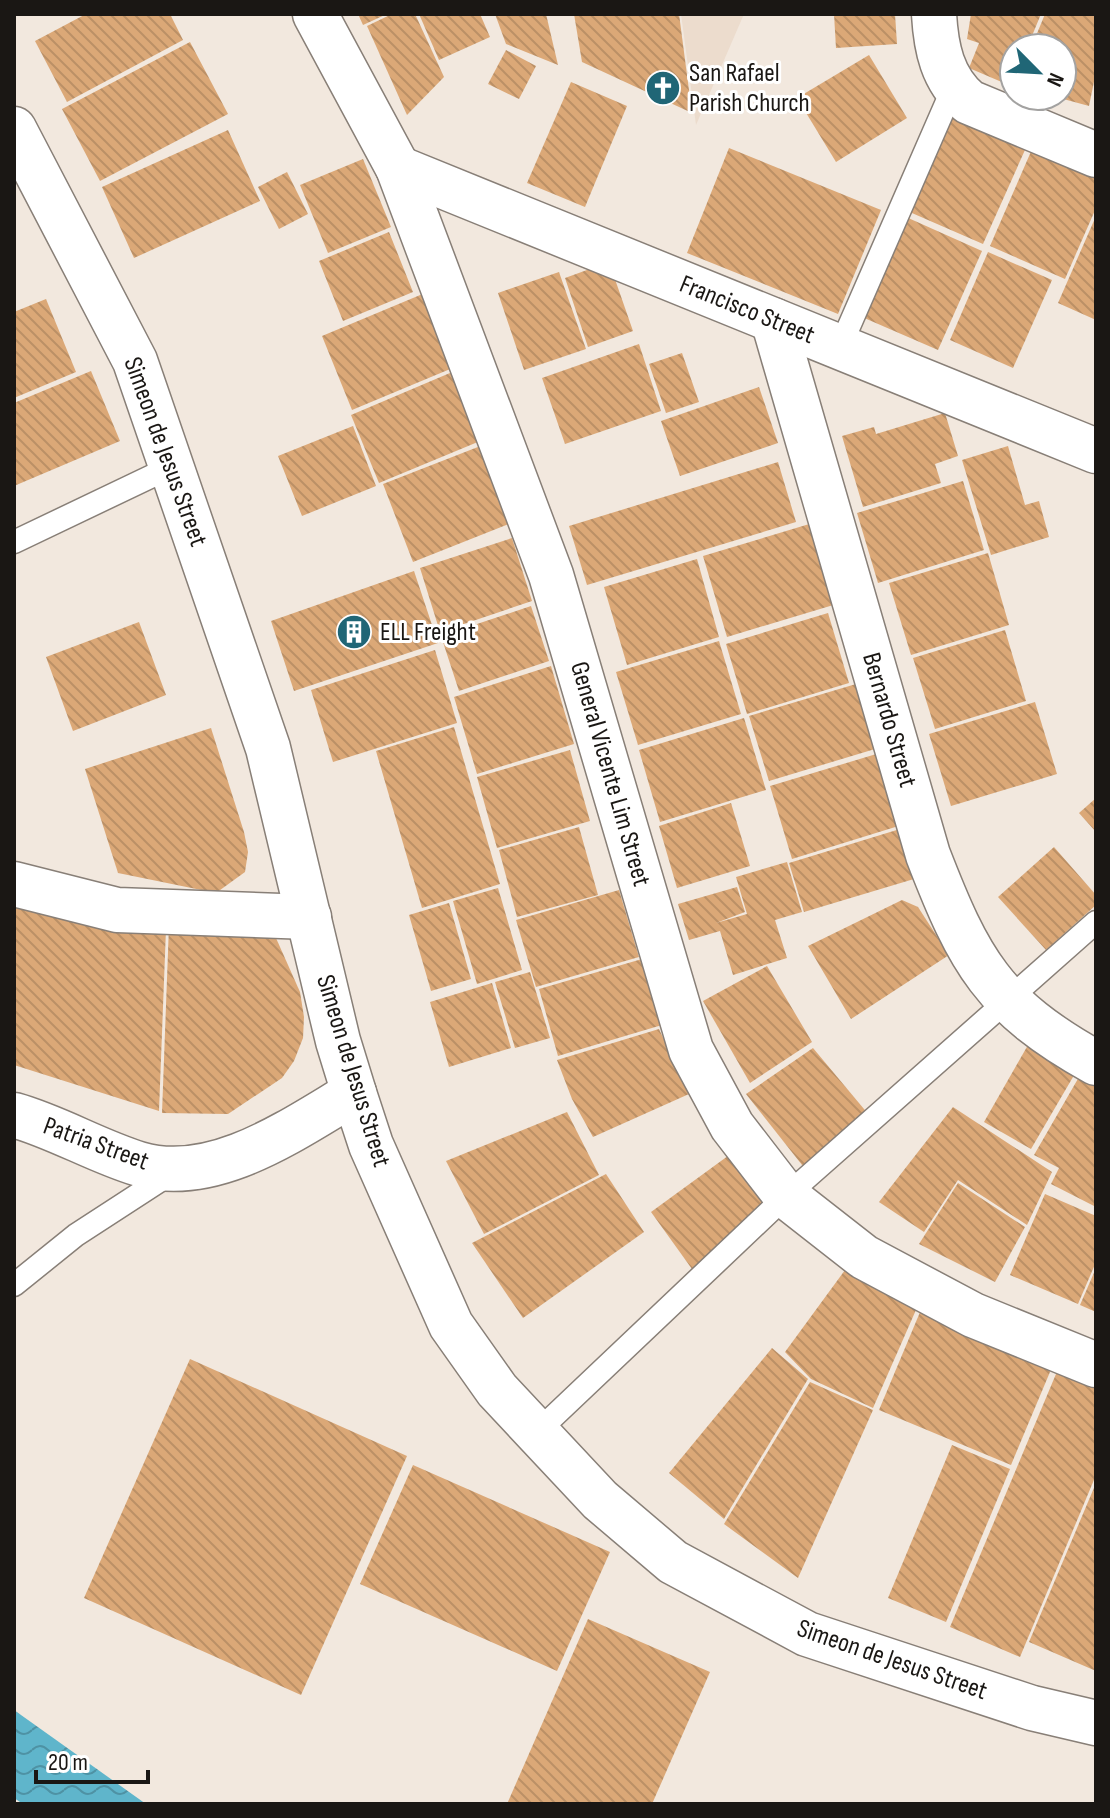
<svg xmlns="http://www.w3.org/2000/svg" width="1110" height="1818" font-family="'Sofia Sans Condensed',sans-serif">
<defs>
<pattern id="water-waves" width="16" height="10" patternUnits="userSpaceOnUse" patternTransform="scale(2)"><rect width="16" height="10" fill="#5fb5cb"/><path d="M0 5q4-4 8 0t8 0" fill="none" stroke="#4e92a4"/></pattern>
<pattern id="building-back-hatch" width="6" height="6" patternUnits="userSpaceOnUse" patternTransform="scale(2)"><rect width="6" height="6" fill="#dba877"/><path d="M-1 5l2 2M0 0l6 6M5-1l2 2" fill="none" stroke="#bb9066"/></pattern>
</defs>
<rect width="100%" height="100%" fill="#f2e8de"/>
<polygon fill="#ecdccd" points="681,14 744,14 696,125"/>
<polygon fill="url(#water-waves)" points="14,1710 146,1804 23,1804 14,1798"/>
<g fill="url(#building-back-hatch)">
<polygon points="86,14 170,14 183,40 67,102 35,41"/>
<polygon points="358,14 387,14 363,25"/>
<polygon points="392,14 415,14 444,77 407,115 367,26"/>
<polygon points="419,14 480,14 490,37 439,60"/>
<polygon points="495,14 546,14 558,65 506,44"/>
<polygon points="574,14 679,14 692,113 582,62"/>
<polygon points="834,14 895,14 897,44 836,48"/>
<polygon points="971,14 1041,14 1027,48 1014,48 1011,86 969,68 979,43 967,39"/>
<polygon points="1045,14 1096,14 1096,72 1089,106 1056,97 1062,96 1062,48 1031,48"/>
<polygon points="190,42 228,114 100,181 62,109"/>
<polygon points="506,50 536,66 519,99 488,84"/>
<polygon points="869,55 907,118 836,162 797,98"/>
<polygon points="571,82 627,106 585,207 527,183"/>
<polygon points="951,107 1029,141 983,244 905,210"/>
<polygon points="228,130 260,201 134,258 102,187"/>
<polygon points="1036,140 1096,166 1096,208 1065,279 990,246"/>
<polygon points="729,148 881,210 838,314 687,253"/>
<polygon points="363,159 391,227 328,253 300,185"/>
<polygon points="287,172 308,214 279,229 258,187"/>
<polygon points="1096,216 1096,320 1058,303"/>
<polygon points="906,217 982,251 938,350 862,317"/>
<polygon points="389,232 413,292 343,321 319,261"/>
<polygon points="988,252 1052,280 1013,368 950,340"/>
<polygon points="609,262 633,331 588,347 565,278"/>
<polygon points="559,272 586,349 524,370 498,293"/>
<polygon points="425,293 455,367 352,410 322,336"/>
<polygon points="46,299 76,372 14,398 14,312"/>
<polygon points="639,344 661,411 565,444 542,378"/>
<polygon points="682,353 699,402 666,413 649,364"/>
<polygon points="457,370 485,439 379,483 351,415"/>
<polygon points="91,371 120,441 14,486 14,403"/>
<polygon points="759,387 778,443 680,476 661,421"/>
<polygon points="945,413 958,456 935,464 941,483 863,507 842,436 874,427 876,434"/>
<polygon points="353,426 376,486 302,516 278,456"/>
<polygon points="483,445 514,522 413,562 383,484"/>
<polygon points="1008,446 1025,505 1039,501 1049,537 991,555 962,460"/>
<polygon points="778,462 796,522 587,585 569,526"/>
<polygon points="963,481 984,550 878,583 857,513"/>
<polygon points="816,522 840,603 727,637 703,556"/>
<polygon points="512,538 532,601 440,632 420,568"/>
<polygon points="988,553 1009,625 911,655 889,583"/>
<polygon points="697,559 719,637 627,665 604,587"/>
<polygon points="414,571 438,643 294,691 271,621"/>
<polygon points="531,606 549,661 459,691 441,636"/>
<polygon points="828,613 849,683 747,714 726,644"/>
<polygon points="139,622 166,695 73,731 46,657"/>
<polygon points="1005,630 1026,701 935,729 913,658"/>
<polygon points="719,641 741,714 638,745 616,672"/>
<polygon points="435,650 457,723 333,762 311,690"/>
<polygon points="551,666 574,744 477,774 454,697"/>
<polygon points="856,684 875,749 769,781 749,716"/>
<polygon points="1035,702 1057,774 951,806 929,734"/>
<polygon points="744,718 766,790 660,822 639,750"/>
<polygon points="454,727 500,884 422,908 376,751"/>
<polygon points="211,728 244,832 248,852 245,872 216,893 118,873 85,769"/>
<polygon points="570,750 590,821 497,848 477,777"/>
<polygon points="883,752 905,824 792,859 770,786"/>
<polygon points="1096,798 1096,832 1079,813"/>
<polygon points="731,803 750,866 677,888 659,826"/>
<polygon points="579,827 598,895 517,917 499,850"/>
<polygon points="900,829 914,879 804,912 789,863"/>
<polygon points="1054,847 1096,895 1096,905 1046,950 998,897"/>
<polygon points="787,862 802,912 775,920 787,958 733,975 720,931 689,940 678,904 737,887 745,912 716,923 747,914 736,877"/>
<polygon points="498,888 522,970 477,984 453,901"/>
<polygon points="619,890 639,957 536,987 516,920"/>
<polygon points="14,900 166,929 159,1111 14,1065"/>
<polygon points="902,900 918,907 949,955 851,1019 808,946"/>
<polygon points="449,903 471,979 431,991 409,915"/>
<polygon points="169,925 276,938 300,992 304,1017 303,1038 294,1061 282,1078 228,1114 162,1113"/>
<polygon points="642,959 662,1025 558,1056 539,989"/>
<polygon points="767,966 812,1042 750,1083 703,1001"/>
<polygon points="530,972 550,1038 515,1048 495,982"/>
<polygon points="492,983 511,1048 449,1067 430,1002"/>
<polygon points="659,1029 689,1094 593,1137 572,1099 557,1060"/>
<polygon points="1032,1038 1080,1065 1031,1149 984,1122"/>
<polygon points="813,1048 869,1115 806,1170 746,1094"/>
<polygon points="1079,1077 1096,1084 1096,1207 1051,1184 1059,1168 1034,1155"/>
<polygon points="953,1107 1052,1172 1027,1225 958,1180 924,1232 879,1202"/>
<polygon points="567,1112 599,1175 484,1234 446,1161"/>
<polygon points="732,1153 773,1209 692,1269 651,1212"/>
<polygon points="606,1174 644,1232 523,1318 472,1243"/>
<polygon points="958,1183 1025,1227 995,1282 919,1244"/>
<polygon points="1045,1194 1096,1216 1096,1262 1078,1304 1010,1275"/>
<polygon points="856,1255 919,1303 873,1408 811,1379 785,1352"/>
<polygon points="1096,1268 1096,1312 1080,1305"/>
<polygon points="923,1305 1055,1360 1011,1465 879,1410"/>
<polygon points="772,1348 808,1379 724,1519 669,1473"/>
<polygon points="190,1359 407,1456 301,1695 84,1598"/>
<polygon points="1061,1362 1096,1377 1096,1475 1020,1657 950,1627"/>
<polygon points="810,1382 873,1410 798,1578 724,1524"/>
<polygon points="952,1445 1010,1469 946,1622 888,1598"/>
<polygon points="413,1465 610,1552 557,1671 360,1584"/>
<polygon points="1096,1483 1096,1671 1029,1642"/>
<polygon points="588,1619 710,1672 652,1804 507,1804"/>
</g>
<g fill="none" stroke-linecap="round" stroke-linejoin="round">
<g stroke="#887f77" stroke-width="25">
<g id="service">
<polyline points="840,347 953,88"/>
<polyline points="14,542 171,467"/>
<polyline points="14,1285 76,1235 173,1172"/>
<polyline points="535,1434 786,1196 1096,922"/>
</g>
</g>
<g stroke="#887f77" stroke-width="47">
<g id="minor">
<polyline points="315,14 398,168 551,575 691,1050 732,1126 786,1196 864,1257 973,1315 1096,1365"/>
<path d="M934,14C936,48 942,79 969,102L1096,155"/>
<polyline points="398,168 1096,451"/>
<path d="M773,320L928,855C969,961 993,1006 1096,1063"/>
<polyline points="14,884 117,910 309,917"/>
<polyline points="354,1093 371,1145 451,1325 497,1390 600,1500 673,1562 807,1634 1032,1708 1096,1723"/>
</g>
</g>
<g stroke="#887f77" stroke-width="47">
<path id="tertiary" d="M14,129L135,361L268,748L338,1041L354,1093C293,1129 214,1186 139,1164C96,1151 57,1127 14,1115"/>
</g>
<use href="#service" stroke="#fff" stroke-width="22"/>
<use href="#minor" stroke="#fff" stroke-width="44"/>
<use href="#tertiary" stroke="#fff" stroke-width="44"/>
</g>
<defs>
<g id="church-disc" transform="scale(1.8)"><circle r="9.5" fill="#206676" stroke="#fff"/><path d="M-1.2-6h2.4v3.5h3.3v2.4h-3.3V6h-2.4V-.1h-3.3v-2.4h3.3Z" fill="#fff"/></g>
<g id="building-disc" transform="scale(1.8)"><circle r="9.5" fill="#206676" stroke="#fff"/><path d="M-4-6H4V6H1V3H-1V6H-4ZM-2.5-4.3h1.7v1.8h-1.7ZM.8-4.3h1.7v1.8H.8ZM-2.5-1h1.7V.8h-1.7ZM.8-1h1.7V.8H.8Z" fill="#fff"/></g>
</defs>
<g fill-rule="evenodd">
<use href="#church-disc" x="663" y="88"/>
<use href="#building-disc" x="354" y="632"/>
</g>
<g text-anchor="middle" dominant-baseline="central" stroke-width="6" stroke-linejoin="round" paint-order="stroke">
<g font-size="26" fill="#1a1714" stroke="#fff" text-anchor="start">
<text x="689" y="73">San Rafael<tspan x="689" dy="30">Parish Church</tspan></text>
<text x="380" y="632">ELL Freight</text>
</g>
<g font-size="26" fill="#1a1714" stroke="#fff">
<text transform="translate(747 310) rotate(22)">Francisco Street</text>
<text transform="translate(165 452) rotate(70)">Simeon de Jesus Street</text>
<text transform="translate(889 720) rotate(74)">Bernardo Street</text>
<text transform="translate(610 774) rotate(74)">General Vicente Lim Street</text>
<text transform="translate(353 1071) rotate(73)">Simeon de Jesus Street</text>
<text transform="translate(96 1144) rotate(20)">Patria Street</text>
<text transform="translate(892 1660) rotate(19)">Simeon de Jesus Street</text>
</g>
</g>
<rect width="1110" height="1818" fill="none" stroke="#1a1714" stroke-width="32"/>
<g transform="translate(1038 72) rotate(114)"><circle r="38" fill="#ffffff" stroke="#a3a2a1" stroke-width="2"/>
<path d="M0-6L14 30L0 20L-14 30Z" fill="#206676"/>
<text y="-12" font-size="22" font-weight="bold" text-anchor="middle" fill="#1a1714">N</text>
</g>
<path d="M36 1770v12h112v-12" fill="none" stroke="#1a1714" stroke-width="4"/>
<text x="48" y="1770" font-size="24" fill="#1a1714" stroke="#ffffff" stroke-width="6" paint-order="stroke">20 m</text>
</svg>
